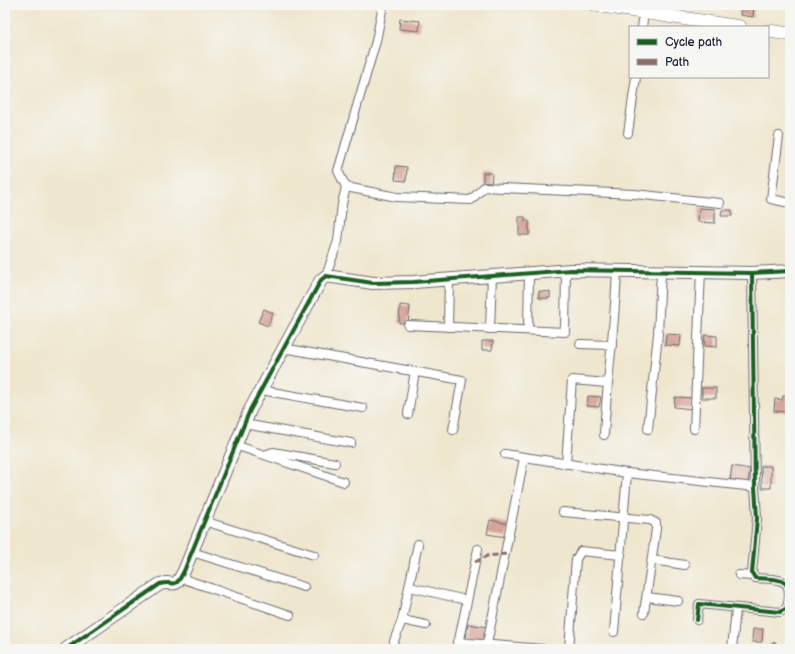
<svg xmlns="http://www.w3.org/2000/svg" width="795" height="654" font-family="'Balsamiq Sans',sans-serif">
<rect width="100%" height="100%" fill="#f6f6f2"/>
<filter id="ink" filterUnits="userSpaceOnUse"><feTurbulence type="fractalNoise" baseFrequency=".025" numOctaves="2"/><feDisplacementMap in="SourceGraphic" scale="8" xChannelSelector="R" yChannelSelector="G"/><feConvolveMatrix kernelMatrix="1 2 1 2 8 2 1 2 1" color-interpolation-filters="sRGB"/></filter>
<filter id="wash" filterUnits="userSpaceOnUse"><feTurbulence type="fractalNoise" baseFrequency=".012" numOctaves="4" result="noise"/><feDisplacementMap in="SourceGraphic" scale="16" xChannelSelector="R" yChannelSelector="G"/><feGaussianBlur stdDeviation="0.9" result="paint"/><feColorMatrix in="noise" values="0 0 0 0 0 0 0 0 0 0 0 0 0 0 0 0 0 1.4 0 .05"/><feComposite in="paint" operator="in"/></filter>
<g filter="url(#wash)">
<rect width="100%" height="100%" fill="#efe6ce"/>
<g id="blocks">
<g fill="#d19b8f">
<polygon points="741,5 754,5 753,17 740,15"/>
<polygon points="400,19 420,21 419,31 399,29"/>
<polygon points="396,166 407,167 406,181 395,180"/>
<polygon points="483,173 492,173 491,186 483,185"/>
<polygon points="699,208 715,209 715,223 698,222"/>
<polygon points="722,210 732,210 732,216 721,216"/>
<polygon points="519,217 525,217 525,221 529,221 529,235 519,235"/>
<polygon points="539,291 550,292 550,298 539,298"/>
<polygon points="400,305 410,306 408,323 399,323"/>
<polygon points="264,309 273,313 268,326 258,322"/>
<polygon points="666,334 681,335 680,346 665,345"/>
<polygon points="705,335 717,336 717,347 704,346"/>
<polygon points="482,341 493,341 492,350 482,350"/>
<rect x="702" y="388" width="14" height="10"/>
<polygon points="588,396 601,397 599,407 587,406"/>
<polygon points="783,396 788,396 787,412 774,411 775,399 782,400"/>
<polygon points="675,397 692,398 691,409 674,407"/>
<polygon points="732,466 750,469 748,482 730,480"/>
<polygon points="761,466 771,466 771,488 762,488"/>
<polygon points="490,520 509,524 506,537 487,534"/>
<polygon points="468,624 488,627 486,642 466,639"/>
<polygon points="753,629 763,629 762,642 752,642"/>
</g>
</g>
</g>
<g filter="url(#ink)">
<use href="#blocks" fill-opacity="0" stroke="#6a676e" stroke-width="1"/>
<g fill="none" stroke-linecap="round" stroke-linejoin="round">
<g stroke="#6a676e" stroke-width="10">
<g id="street">
<polyline points="642,27 644,13"/>
<polyline points="628,133 636,77"/>
<polyline points="779,136 771,199 790,203"/>
<polyline points="346,187 397,197 471,200 484,187 634,194 720,203"/>
<polyline points="326,276 338,241 342,204 346,187 338,171 376,41 383,5"/>
<polyline points="408,325 565,332 566,270"/>
<polyline points="448,327 449,279"/>
<polyline points="490,329 492,276"/>
<polyline points="528,330 529,273"/>
<polyline points="580,344 612,345"/>
<polyline points="283,348 462,380 453,430"/>
<polyline points="261,390 363,408"/>
<polyline points="408,414 415,371"/>
<polyline points="244,424 351,443"/>
<polyline points="648,429 658,334 661,271"/>
<polyline points="694,429 701,271"/>
<path d="M604,435C607,380 615,325 617,270"/>
<polyline points="235,445 344,482"/>
<polyline points="267,454 273,452 335,463"/>
<polyline points="505,454 627,473 755,487"/>
<polyline points="566,464 572,380 607,383"/>
<polyline points="563,512 650,520 656,523 656,529 644,613"/>
<polyline points="204,521 314,555"/>
<polyline points="192,552 304,587"/>
<polyline points="652,560 685,565"/>
<polyline points="739,575 752,576"/>
<polyline points="181,578 290,615"/>
<polyline points="410,587 466,600"/>
<polyline points="647,597 678,601"/>
<polyline points="402,620 426,625"/>
<path d="M697,620L699,604L780,612L787,608C794,576 781,580 755,578L752,573L757,518L755,487L752,273"/>
<polyline points="614,632 627,473"/>
<polyline points="394,641 402,620 418,544"/>
<polyline points="457,642 543,649"/>
<polyline points="487,644 524,458"/>
<polyline points="457,649 478,549"/>
<polyline points="569,649 576,559 581,551 621,555"/>
<polyline points="732,649 736,609"/>
<polyline points="774,649 774,647"/>
</g>
</g>
<g stroke="#6a676e" stroke-width="14">
<path id="secondary" d="M66,649L160,584C176,580 174,591 184,571L250,410L321,280L326,276L373,283L414,282L571,270L752,273L790,271"/>
</g>
<g stroke="#6a676e" stroke-width="14">
<g id="primary">
<polyline points="596,5 740,27"/>
<polyline points="768,31 790,34"/>
</g>
</g>
<use href="#street" stroke="#fff" stroke-width="8"/>
<use href="#secondary" stroke="#fff" stroke-width="12"/>
<use href="#primary" stroke="#fff" stroke-width="13"/>
<polyline stroke="#8d6e63" stroke-width="3" stroke-dasharray="6 3" stroke-linecap="butt" points="475,562 487,556 506,554"/>
<g stroke="#f6f6f2" stroke-width="6">
<g id="cycleway">
<path d="M697,620L699,604L780,612L787,608C794,576 781,580 755,578L752,573L757,518L755,487L752,273"/>
<path d="M66,649L160,584C176,580 174,591 184,571L250,410L321,280L326,276L373,283L414,282L571,270L752,273L790,271"/>
</g>
</g>
<use href="#cycleway" stroke="#1b5e20" stroke-width="4"/>
</g>
</g>
<rect width="795" height="654" fill="none" stroke="#f6f6f2" stroke-width="20"/>
<rect x="629" y="26" width="140" height="52" fill="#f6f6f2" stroke="#a1a1a9"/>
<rect x="637" y="39" width="20" height="6" fill="#1b5e20" stroke="#a1a1a9"/>
<text x="665" y="46" font-size="12" fill="#22223b">Cycle path</text>
<rect x="637" y="59" width="20" height="6" fill="#8d6e63" stroke="#a1a1a9"/>
<text x="665" y="66" font-size="12" fill="#22223b">Path</text>
</svg>
